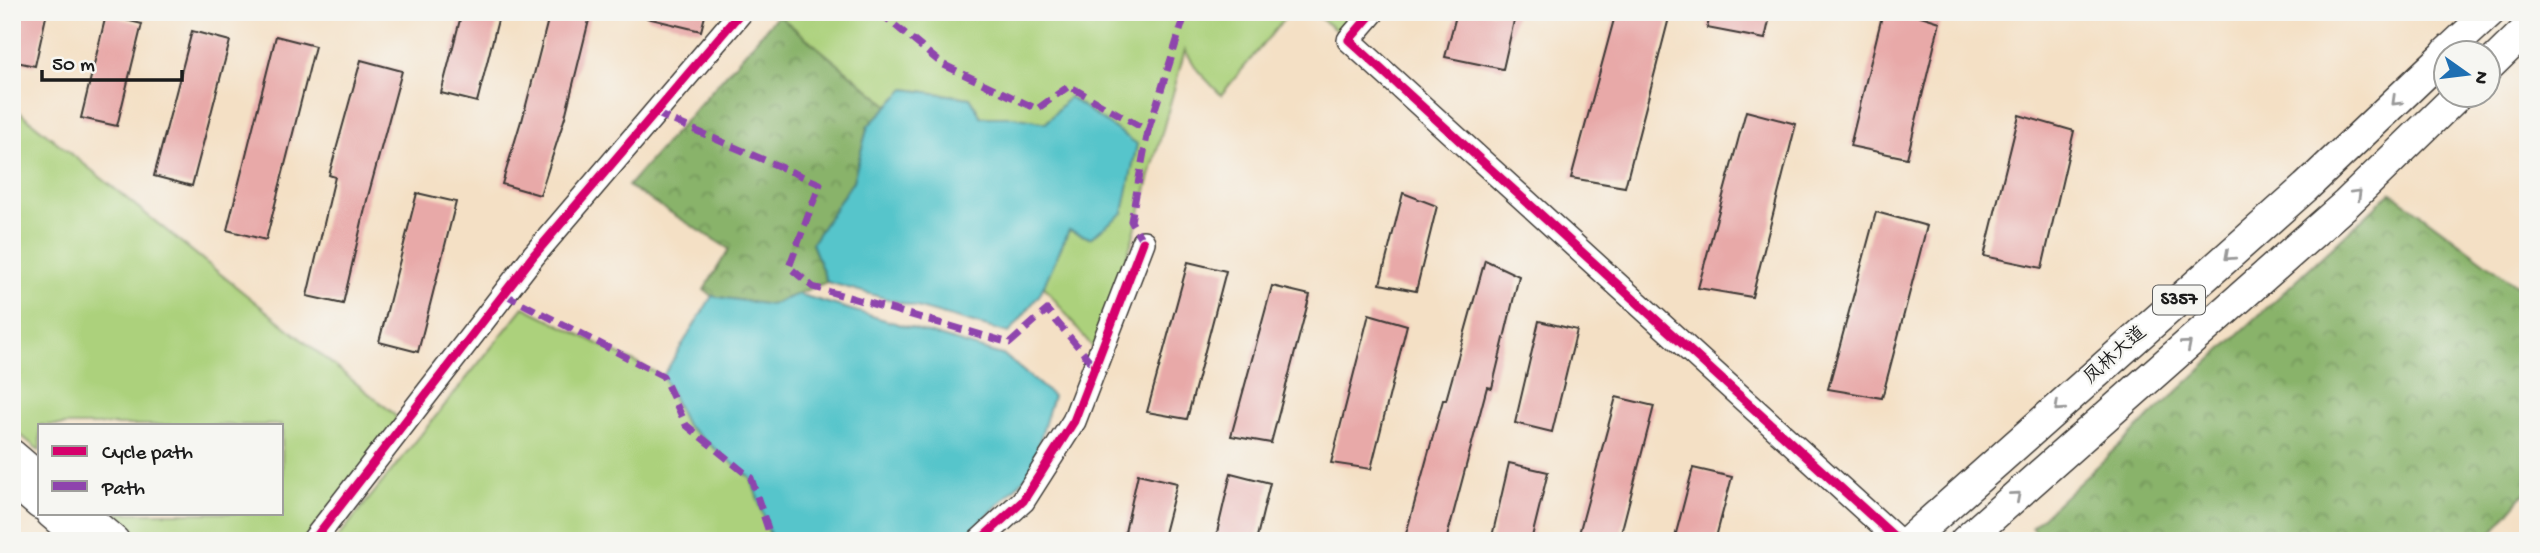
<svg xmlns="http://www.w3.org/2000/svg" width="2540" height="553" font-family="'Gochi Hand','LXGW WenKai TC',sans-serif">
<defs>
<pattern id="forest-crowns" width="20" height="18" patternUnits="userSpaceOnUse" patternTransform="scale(1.75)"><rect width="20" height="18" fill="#89b36b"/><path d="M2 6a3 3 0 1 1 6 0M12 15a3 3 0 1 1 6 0" fill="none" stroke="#6f9157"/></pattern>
</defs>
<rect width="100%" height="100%" fill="#f6f6f2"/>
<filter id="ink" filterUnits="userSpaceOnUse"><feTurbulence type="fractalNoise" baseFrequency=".0143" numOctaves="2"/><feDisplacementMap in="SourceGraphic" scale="14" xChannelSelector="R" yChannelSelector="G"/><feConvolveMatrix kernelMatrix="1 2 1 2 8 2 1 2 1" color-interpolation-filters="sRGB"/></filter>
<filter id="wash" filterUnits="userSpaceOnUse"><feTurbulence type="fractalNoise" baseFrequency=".00686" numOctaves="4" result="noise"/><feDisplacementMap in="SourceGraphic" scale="28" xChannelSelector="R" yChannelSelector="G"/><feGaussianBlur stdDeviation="1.57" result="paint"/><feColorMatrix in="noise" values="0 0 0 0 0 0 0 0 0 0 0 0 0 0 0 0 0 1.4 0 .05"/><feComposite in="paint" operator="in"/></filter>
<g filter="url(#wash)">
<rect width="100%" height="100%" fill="#f4e0c5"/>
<g fill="#acd17b" stroke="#64764c" stroke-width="2">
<polygon points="780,12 1290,12 1221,95 1198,71 1185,50 1132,241 1094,349 1043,285 1069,229 1046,123 1013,117 981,117 970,98 906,89 889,106 778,15"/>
<polygon points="1312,12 1372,12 1349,40"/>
<polygon points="12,106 393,413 402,426 313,541 147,541 114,513 282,513 282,425 40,425 40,451 12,428"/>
<polygon points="524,307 663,376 686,425 751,478 772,541 335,541"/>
</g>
<g fill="url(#forest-crowns)" stroke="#526844" stroke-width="2">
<polygon points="778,15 889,106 868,126 853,181 812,243 827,282 770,305 712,296 704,290 729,249 628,186"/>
<polygon points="2391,192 2528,294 2528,489 2485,541 2043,541 2032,527"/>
</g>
<g fill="#57c5cb" stroke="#3a7074" stroke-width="2">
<polygon points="905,89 970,98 981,117 1013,117 1046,123 1069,97 1137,144 1123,213 1090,238 1069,230 1040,294 1009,333 827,282 812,243 853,181 868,126"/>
<polygon points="798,294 1005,356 1053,396 1030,473 962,541 772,541 751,478 686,425 663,376 712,296 770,305"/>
</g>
<g id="blocks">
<g fill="#e8a9a8">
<polygon points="12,12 47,12 35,66 12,61"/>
<polygon points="462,12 500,12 477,102 441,93"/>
<polygon points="550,12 591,12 565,117 540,195 502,184 521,121 522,121"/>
<polygon points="648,12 706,12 701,31 647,18"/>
<polygon points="1457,12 1516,12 1503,69 1445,57"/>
<polygon points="1616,12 1661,12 1670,14 1625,187 1571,178"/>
<polygon points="1711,12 1771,12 1765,39 1707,28"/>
<polygon points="1883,12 1908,12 1940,22 1907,158 1850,146"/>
<polygon points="106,15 142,24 117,126 81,118"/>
<polygon points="192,31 230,41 192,186 154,176"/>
<polygon points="276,36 315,46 266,240 227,230"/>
<polygon points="361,60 402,71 367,200 343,304 307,296 335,177 329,175"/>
<polygon points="1746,111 1796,124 1752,297 1698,288"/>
<polygon points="2019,115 2074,131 2042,268 1984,256"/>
<polygon points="417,193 456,202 418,352 379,342"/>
<polygon points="1403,193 1437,206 1416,291 1380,284"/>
<polygon points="1876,212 1927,226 1882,398 1828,389"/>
<polygon points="1485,260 1519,276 1492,388 1487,387 1446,541 1404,541 1443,400 1446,400"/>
<polygon points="1188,262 1226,271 1187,419 1147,412"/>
<polygon points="1272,286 1310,295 1271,443 1231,436"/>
<polygon points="1369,314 1407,325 1371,469 1331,463"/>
<polygon points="1539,321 1577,330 1552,432 1515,423"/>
<polygon points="1616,397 1654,406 1619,541 1577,541"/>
<polygon points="1509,463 1548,472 1531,541 1491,541"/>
<polygon points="1693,468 1732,477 1715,541 1674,541"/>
<polygon points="1231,473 1270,483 1256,541 1215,541"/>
<polygon points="1138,474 1177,483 1162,541 1123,541"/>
</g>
</g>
</g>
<g filter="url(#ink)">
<use href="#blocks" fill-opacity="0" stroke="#3c3935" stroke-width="2"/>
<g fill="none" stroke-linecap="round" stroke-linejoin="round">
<g stroke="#3c3935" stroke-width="26">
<g id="minor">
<polyline points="1373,12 1349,40 1899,541"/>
<polyline points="313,541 534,255 741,12"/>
<polyline points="979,541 1023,501 1074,421 1143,242"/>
</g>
</g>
<g stroke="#3c3935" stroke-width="33">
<g id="major">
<polyline points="2447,52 2490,12"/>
<polyline points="2488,67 2528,28"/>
<polyline points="12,455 40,479"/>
<polyline points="12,480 40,504"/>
<polyline points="51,513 84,541"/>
<polyline points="81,513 114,541"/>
<polyline points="1908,541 2306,187 2446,54"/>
<polyline points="1965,541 2346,204 2459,94"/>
</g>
</g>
<use href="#minor" stroke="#fff" stroke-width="23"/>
<use href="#major" stroke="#fff" stroke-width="30"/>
<g stroke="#8e44ad" stroke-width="7" stroke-dasharray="14 7" stroke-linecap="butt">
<polyline points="879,12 942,64 1037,109 1069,86 1148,131 1131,221 1143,242"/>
<polyline points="655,113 820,184 789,267 813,287 1010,343 1047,310 1095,367"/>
<polyline points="1148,131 1186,12"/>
<polyline points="504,294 663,376 686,425 751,478 772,541"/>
</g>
<g stroke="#f6f6f2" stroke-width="13">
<g id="cycleway">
<polyline points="1373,12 1349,40 1899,541"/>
<polyline points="313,541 534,255 741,12"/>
<polyline points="979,541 1023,501 1074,421 1143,242"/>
</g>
</g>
<use href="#cycleway" stroke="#d6006c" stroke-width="9"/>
</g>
<defs><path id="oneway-chevron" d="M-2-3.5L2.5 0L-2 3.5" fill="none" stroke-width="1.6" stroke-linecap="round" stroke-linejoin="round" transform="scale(1.75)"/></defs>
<g stroke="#999">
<use href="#oneway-chevron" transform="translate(2396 101) rotate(136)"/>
<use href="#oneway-chevron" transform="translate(2357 194) rotate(-44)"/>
<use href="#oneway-chevron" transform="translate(2229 256) rotate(138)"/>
<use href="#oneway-chevron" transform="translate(2187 345) rotate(-41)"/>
<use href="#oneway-chevron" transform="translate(2059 407) rotate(138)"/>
<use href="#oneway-chevron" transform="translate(2016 496) rotate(-41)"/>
</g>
</g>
<g text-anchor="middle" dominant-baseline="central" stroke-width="5" stroke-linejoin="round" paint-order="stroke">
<rect fill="#f6f6f2" stroke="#5d5d5c" stroke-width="2" x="2153" y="285.5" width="52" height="29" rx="5"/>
<g font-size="18" font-weight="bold" fill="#1c1c1c">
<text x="2179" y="300">S357</text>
</g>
<g font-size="19" fill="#1c1c1c" stroke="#f6f6f2">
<text transform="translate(2116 356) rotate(-42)">凤林大道</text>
</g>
</g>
<rect width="2540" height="553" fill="none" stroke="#f6f6f2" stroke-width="42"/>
<rect x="38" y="424" width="245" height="91" fill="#f6f6f2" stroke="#9f9f9c" stroke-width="2"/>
<rect x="52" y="446" width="35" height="10" fill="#d6006c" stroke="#9f9f9c" stroke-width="2"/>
<text x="102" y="458" font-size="21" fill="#1c1c1c">Cycle path</text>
<rect x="52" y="481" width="35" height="10" fill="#8e44ad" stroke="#9f9f9c" stroke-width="2"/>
<text x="102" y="494" font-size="21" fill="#1c1c1c">Path</text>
<g transform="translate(2467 74) rotate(104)"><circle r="33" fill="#f6f6f2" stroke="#9f9f9c" stroke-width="2"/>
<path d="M0-5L12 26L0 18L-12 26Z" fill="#1f6fb2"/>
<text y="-10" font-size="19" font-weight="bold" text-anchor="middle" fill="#1c1c1c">N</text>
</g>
<path d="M42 70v10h140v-10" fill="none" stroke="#1c1c1c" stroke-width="3.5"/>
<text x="52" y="70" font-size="21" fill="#1c1c1c" stroke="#f6f6f2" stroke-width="5" paint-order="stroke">50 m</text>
</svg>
